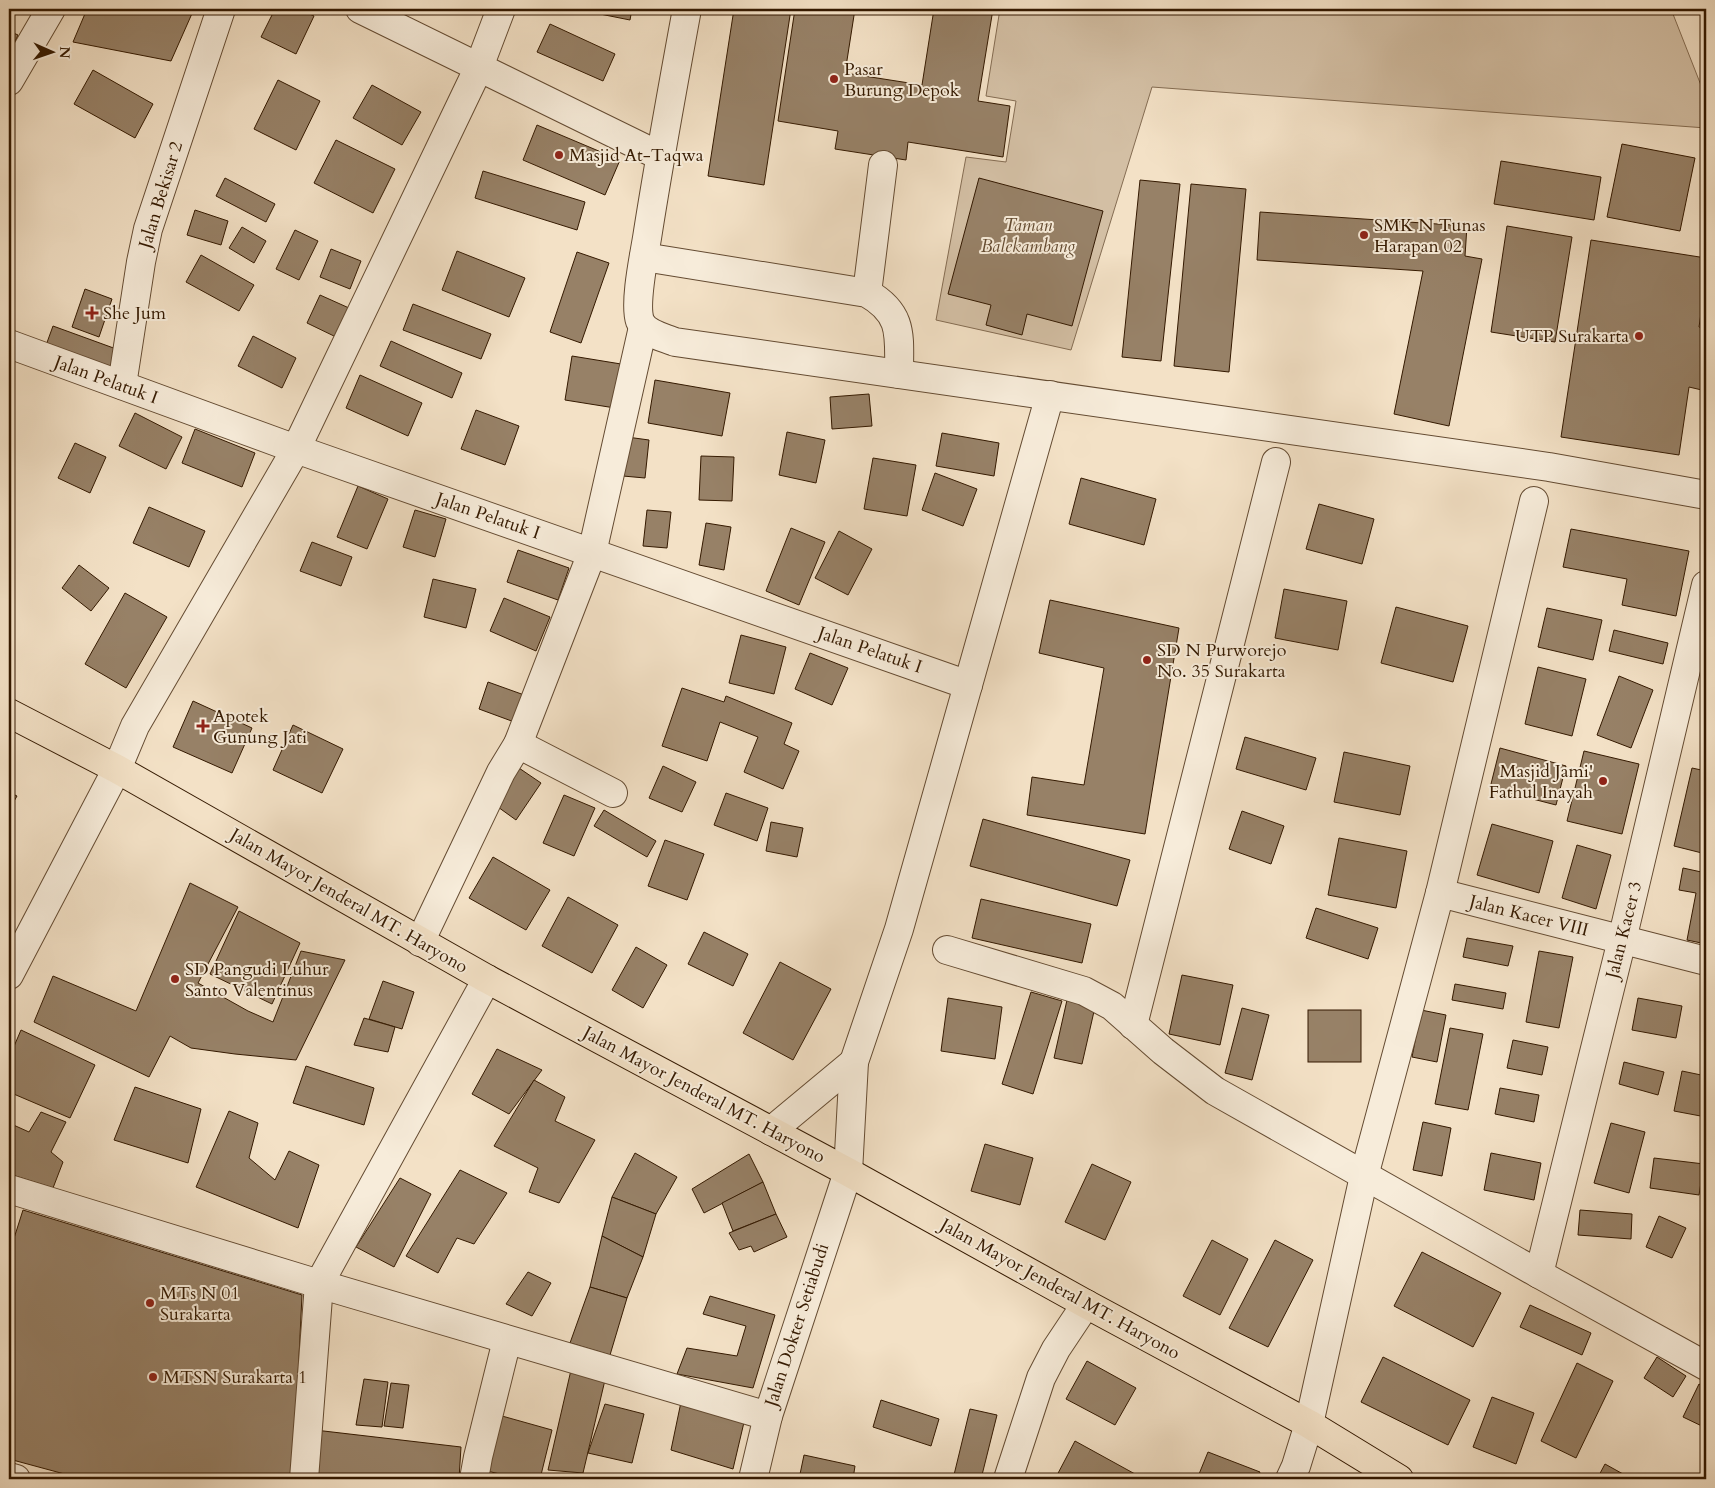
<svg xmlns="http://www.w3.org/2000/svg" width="1715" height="1488" font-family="Cardo,serif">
<rect width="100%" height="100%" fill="#f3e1c6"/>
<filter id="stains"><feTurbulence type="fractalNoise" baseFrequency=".004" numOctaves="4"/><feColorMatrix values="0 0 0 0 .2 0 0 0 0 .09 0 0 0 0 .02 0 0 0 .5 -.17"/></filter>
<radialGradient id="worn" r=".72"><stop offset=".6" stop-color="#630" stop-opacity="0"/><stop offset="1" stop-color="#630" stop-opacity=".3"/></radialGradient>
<polygon fill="#d3bfa4" stroke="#846c52" points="1000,9 1671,9 1706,98 1706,128 1152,87 1071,350 936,320 966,157 1006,162 1016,101 986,96"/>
<g fill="#978167" stroke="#341900">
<polygon points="87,9 194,9 171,61 73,42"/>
<polygon points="275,9 299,9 314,16 296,54 261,37"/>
<polygon points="581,9 632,9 630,20 580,10"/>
<polygon points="734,9 791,9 764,185 708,176"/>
<polygon points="795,9 855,9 845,73 922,85 934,9 993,9 978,101 1010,106 1003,157 908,142 906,160 835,149 838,131 778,121"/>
<polygon points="550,24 615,54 603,81 537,52"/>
<polygon points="9,31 18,35 9,55"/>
<polygon points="93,70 153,104 135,138 74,104"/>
<polygon points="278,80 320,101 296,150 254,129"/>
<polygon points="372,85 421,112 402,145 353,118"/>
<polygon points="537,125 620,160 605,195 523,160"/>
<polygon points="336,140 395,169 373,213 314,183"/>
<polygon points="1622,144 1695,158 1680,231 1607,217"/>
<polygon points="1501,161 1601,177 1594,220 1494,204"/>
<polygon points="483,171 585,202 577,230 475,198"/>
<polygon points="225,178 275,204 266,222 216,196"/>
<polygon points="979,178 1103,211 1072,326 1027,314 1022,335 986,325 991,305 948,294"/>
<polygon points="1140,180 1180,184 1161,361 1122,357"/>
<polygon points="1191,184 1246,189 1229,372 1174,366"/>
<polygon points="195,210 228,221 221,245 187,235"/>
<polygon points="1260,212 1467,226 1465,256 1482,259 1449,426 1394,414 1423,271 1257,260"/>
<polygon points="1507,226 1572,237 1555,342 1491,332"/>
<polygon points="242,227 266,241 254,263 229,248"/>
<polygon points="295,230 318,241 299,280 276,269"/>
<polygon points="1591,240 1706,258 1706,280 1699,327 1706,329 1706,391 1689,387 1679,455 1561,437"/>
<polygon points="331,249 361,261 350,289 320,277"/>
<polygon points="457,251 525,278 509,317 442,290"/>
<polygon points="577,252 609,263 581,343 550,332"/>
<polygon points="201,255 254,285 239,311 186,282"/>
<polygon points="85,289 112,299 99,337 72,327"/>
<polygon points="320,295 349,308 336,337 307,323"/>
<polygon points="413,304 491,334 481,359 403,330"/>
<polygon points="53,326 119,350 111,372 45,348"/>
<polygon points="253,336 296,358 282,388 238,366"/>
<polygon points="391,341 462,373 452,398 380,366"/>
<polygon points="572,356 621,364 615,408 565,400"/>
<polygon points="360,375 422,403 408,436 346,408"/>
<polygon points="655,380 730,393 722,436 648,423"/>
<polygon points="869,394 872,426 832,429 830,397"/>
<polygon points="476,410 519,426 505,465 461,449"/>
<polygon points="135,413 182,437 166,469 119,446"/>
<polygon points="195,429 255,453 242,487 182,463"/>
<polygon points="787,432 825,440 816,483 779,475"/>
<polygon points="942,433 999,443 994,476 936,466"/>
<polygon points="627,437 649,440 645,478 623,476"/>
<polygon points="75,443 106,457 90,493 58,478"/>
<polygon points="701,456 734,457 732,501 699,500"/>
<polygon points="873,458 916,465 907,516 864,509"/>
<polygon points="935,473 977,489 963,526 922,510"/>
<polygon points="1081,478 1156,499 1144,545 1069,524"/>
<polygon points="358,486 388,499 367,549 337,537"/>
<polygon points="1319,504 1374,519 1362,564 1306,549"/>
<polygon points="149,507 205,531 189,567 133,543"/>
<polygon points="415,510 446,519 435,557 403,547"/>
<polygon points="647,510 671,512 667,548 643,546"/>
<polygon points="706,523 731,527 724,570 699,565"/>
<polygon points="791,528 825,542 799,605 766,591"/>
<polygon points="1571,529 1689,551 1676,616 1622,605 1627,579 1563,567"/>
<polygon points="839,531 872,549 848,595 815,578"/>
<polygon points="312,542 352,557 341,586 300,571"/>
<polygon points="518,550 569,568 558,600 507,582"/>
<polygon points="79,565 109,588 91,611 62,588"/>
<polygon points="433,579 476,589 466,628 424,617"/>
<polygon points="1284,589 1347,601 1338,650 1275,638"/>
<polygon points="125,593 167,617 126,688 85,664"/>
<polygon points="504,598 550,617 536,651 490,631"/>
<polygon points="1050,600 1179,628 1145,834 1027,815 1032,777 1084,785 1104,668 1039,653"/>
<polygon points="1396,607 1468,626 1453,682 1381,663"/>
<polygon points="1547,608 1602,620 1593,660 1538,647"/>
<polygon points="1614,630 1668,643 1663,664 1609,651"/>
<polygon points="741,635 786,647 774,694 729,683"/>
<polygon points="810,653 848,668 832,705 795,689"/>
<polygon points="1538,667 1586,679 1572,736 1525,724"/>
<polygon points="1619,676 1653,690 1631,748 1597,735"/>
<polygon points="488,682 527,696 517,723 479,709"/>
<polygon points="682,688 724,702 726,696 792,723 784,744 799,751 783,789 744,772 758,737 720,722 707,761 662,746"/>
<polygon points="193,701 252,728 232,773 173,747"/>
<polygon points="293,725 343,749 322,793 273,770"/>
<polygon points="1245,737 1316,758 1306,790 1236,769"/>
<polygon points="1500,748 1566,766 1556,805 1490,788"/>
<polygon points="1584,751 1639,764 1622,834 1567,821"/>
<polygon points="1344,752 1410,766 1400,815 1334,802"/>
<polygon points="516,766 541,783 516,820 491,802"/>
<polygon points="663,766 696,782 682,812 649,798"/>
<polygon points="1692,768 1706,771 1706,854 1674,846"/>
<polygon points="9,792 17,796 9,810"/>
<polygon points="726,793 768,808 757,841 714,825"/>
<polygon points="564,795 595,808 574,856 543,843"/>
<polygon points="604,810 656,841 647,857 594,826"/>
<polygon points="1242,811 1284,826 1271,864 1229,849"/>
<polygon points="983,819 1130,860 1117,906 970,866"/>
<polygon points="771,822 803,828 797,857 766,851"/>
<polygon points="1492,824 1553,841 1539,893 1477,875"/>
<polygon points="1339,838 1407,851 1396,908 1328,895"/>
<polygon points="665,840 704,854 687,900 648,886"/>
<polygon points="1577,845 1611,855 1596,909 1562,898"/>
<polygon points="493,857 550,890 526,930 469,898"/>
<polygon points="1683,868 1706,873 1706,944 1687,940 1696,893 1679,890"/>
<polygon points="190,883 238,907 198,983 248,1011 273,1022 301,951 345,960 296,1060 235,1054 191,1048 170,1036 149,1077 34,1022 53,976 136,1011"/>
<polygon points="568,897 618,925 592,973 542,946"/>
<polygon points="981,899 1091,924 1082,963 972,938"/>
<polygon points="1316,908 1378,928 1368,959 1306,938"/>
<polygon points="239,911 300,943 272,1004 210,974"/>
<polygon points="704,932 748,954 733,986 688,964"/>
<polygon points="1467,938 1513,946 1508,966 1463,957"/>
<polygon points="636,947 667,965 643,1008 612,990"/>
<polygon points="1539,951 1573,957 1559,1028 1526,1022"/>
<polygon points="780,962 831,989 793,1060 743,1033"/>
<polygon points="1182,975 1233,985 1220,1045 1169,1034"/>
<polygon points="383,981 414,992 402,1029 369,1019"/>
<polygon points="1455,984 1506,993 1503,1009 1452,1000"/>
<polygon points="1031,992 1062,1001 1033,1094 1002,1084"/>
<polygon points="948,998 1002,1007 995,1059 941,1051"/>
<polygon points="1638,998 1682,1006 1676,1038 1632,1030"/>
<polygon points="1067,1000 1095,1007 1082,1064 1054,1058"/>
<polygon points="1242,1008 1269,1015 1252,1080 1225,1073"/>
<rect x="1308" y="1010" width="53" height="52"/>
<polygon points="1421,1010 1446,1015 1437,1062 1412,1057"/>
<polygon points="364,1018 395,1027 388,1052 354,1045"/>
<polygon points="1450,1028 1483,1034 1468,1110 1435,1104"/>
<polygon points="21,1030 95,1065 70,1118 9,1092 9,1058"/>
<polygon points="1513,1040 1548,1047 1542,1075 1507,1068"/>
<polygon points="497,1049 542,1070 509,1114 472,1094"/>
<polygon points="1624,1062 1664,1072 1658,1095 1619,1084"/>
<polygon points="306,1066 374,1088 364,1125 293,1103"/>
<polygon points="1682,1071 1706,1076 1706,1117 1674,1111"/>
<polygon points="534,1080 565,1097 555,1121 595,1140 559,1203 529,1192 538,1168 494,1146"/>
<polygon points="135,1087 201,1109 188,1163 114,1140"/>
<polygon points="1500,1088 1539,1095 1534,1122 1495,1114"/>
<polygon points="229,1111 258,1123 249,1158 275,1180 289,1151 319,1165 298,1228 196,1187"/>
<polygon points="41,1112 66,1122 51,1152 63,1162 53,1188 9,1174 9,1123 29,1132"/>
<polygon points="1423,1122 1451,1128 1442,1176 1413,1170"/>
<polygon points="1611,1123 1645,1132 1629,1193 1594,1183"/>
<polygon points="985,1144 1033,1158 1020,1205 971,1191"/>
<polygon points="635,1153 677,1177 656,1214 612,1197"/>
<polygon points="1491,1153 1541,1163 1534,1200 1484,1190"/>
<polygon points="749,1154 763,1182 704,1213 692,1189"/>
<polygon points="1654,1158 1704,1164 1699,1195 1650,1188"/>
<polygon points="1092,1164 1131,1182 1105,1240 1065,1222"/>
<polygon points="460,1170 507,1193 474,1244 457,1238 438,1273 406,1256"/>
<polygon points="400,1178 431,1194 394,1267 356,1247"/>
<polygon points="763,1182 776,1214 733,1231 722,1203"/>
<polygon points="612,1197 656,1214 643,1257 602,1236"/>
<polygon points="23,1210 302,1295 293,1479 83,1479 9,1459 9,1254"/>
<polygon points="1580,1210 1632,1214 1631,1239 1578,1235"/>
<polygon points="776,1214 787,1237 754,1252 751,1246 739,1250 729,1233"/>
<polygon points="1659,1216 1686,1228 1672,1258 1646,1247"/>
<polygon points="602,1236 643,1257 627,1298 590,1287"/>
<polygon points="1212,1240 1248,1259 1220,1315 1183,1296"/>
<polygon points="1275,1240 1313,1260 1268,1347 1229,1328"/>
<polygon points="1422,1252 1501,1293 1473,1347 1394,1306"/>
<polygon points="528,1272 551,1283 532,1316 506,1304"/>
<polygon points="590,1287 627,1298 610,1355 570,1343"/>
<polygon points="710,1296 775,1315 753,1388 677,1374 687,1348 737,1356 746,1326 703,1314"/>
<polygon points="1530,1305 1591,1333 1582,1355 1520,1327"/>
<polygon points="1383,1357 1470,1400 1448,1445 1361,1402"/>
<polygon points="1657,1357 1686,1376 1673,1397 1644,1378"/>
<polygon points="1087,1361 1136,1388 1115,1425 1066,1399"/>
<polygon points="1577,1363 1613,1381 1576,1458 1541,1441"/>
<polygon points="571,1370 605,1380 583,1473 548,1470"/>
<polygon points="364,1379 388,1382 382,1427 356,1425"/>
<polygon points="391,1383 409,1385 403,1428 384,1426"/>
<polygon points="1699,1384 1706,1388 1706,1428 1683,1417"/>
<polygon points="1492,1397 1534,1413 1516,1464 1473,1447"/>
<polygon points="881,1400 939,1419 931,1446 873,1427"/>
<polygon points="681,1402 745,1418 733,1469 671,1450"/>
<polygon points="605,1404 644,1414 632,1463 588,1453"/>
<polygon points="970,1409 997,1415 981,1479 953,1479"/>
<polygon points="502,1416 552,1430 540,1479 521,1479 487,1471"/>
<polygon points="315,1430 461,1447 459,1479 327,1479 312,1478"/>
<polygon points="1075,1441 1135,1474 1132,1479 1055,1479"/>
<polygon points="1208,1452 1260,1472 1257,1479 1197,1479"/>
<polygon points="804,1455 855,1466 853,1479 799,1479"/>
<polygon points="1605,1464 1632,1479 1597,1479"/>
</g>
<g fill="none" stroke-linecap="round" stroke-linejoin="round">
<g stroke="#644b32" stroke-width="30">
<g id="minor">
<polyline points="360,9 660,156"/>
<path d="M687,9C673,85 659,161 647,238C644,256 634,304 640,321C645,334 663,337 675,342L1549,467L1706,495"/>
<polyline points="9,81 51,9"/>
<path d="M644,257L867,293C904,314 899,336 899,374"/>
<polyline points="867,293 883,165"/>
<polyline points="9,344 296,449 968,685"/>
<polyline points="122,385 141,262 148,229 221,9"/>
<polyline points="518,744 613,793"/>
<polyline points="1440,893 1706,961"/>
<polyline points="420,942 501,772 518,744 592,553 643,327"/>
<polyline points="947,950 1084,991 1112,1006 1163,1051 1215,1091 1539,1274 1706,1366"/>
<polyline points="9,975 117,769 135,726 296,449 479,67 501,9"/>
<polyline points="1133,1025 1276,462"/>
<polyline points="771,1131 854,1062"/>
<polyline points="9,1189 319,1284 768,1416"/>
<polyline points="1539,1274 1622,940 1706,585"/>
<polyline points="9,1477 16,1479"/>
<polyline points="304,1479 319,1284 487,979"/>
<polyline points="474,1479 478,1457 507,1340"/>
<polyline points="753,1479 768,1416 848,1172 854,1062 899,929 1050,395"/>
<polyline points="1008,1479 1041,1378 1056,1349 1086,1304"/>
<polyline points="1290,1479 1296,1466 1309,1424 1364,1176 1440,893 1534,501"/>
</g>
</g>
<g stroke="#341900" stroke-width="30">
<polyline id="major" points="9,713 117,769 487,979 848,1172 1086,1304 1309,1424 1399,1479"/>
</g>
<use href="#minor" stroke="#f7ecda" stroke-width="28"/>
<use href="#major" stroke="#f3e1c6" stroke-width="28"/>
</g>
<g fill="#8f2418" stroke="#f7ecda" stroke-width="2">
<circle cx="834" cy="79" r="5"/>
<circle cx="559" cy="155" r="5"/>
<circle cx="1364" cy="235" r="5"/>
<path d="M89.5 305.5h5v5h5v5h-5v5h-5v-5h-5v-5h5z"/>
<circle cx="1639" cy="336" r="5"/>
<circle cx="1147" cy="660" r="5"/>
<path d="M200.5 718.5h5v5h5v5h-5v5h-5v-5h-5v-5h5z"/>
<circle cx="1603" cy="781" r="5"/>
<circle cx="175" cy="979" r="5"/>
<circle cx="150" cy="1303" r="5"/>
<circle cx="153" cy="1377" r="5"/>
</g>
<g text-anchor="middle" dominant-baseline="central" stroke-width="4" stroke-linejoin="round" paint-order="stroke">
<g font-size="18" fill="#341900" stroke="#f7ecda" text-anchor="start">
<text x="844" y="69">Pasar<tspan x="844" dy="21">Burung Depok</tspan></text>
<text x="569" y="155">Masjid At-Taqwa</text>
<text x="1374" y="225">SMK N Tunas<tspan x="1374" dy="21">Harapan 02</tspan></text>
<text x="103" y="313">She Jum</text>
<text x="1629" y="336" text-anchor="end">UTP Surakarta</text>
<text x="1157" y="650">SD N Purworejo<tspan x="1157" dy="21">No. 35 Surakarta</tspan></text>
<text x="213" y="716">Apotek<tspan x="213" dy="21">Gunung Jati</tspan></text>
<text x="1593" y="771" text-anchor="end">Masjid Jami'<tspan x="1593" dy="21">Fathul Inayah</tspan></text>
<text x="185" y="969">SD Pangudi Luhur<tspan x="185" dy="21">Santo Valentinus</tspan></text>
<text x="160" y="1293">MTs N 01<tspan x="160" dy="21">Surakarta</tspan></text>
<text x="163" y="1377">MTSN Surakarta 1</text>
</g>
<g font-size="18" fill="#341900" stroke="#f7ecda">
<text transform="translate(161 195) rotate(-73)">Jalan Bekisar 2</text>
<text transform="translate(106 380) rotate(20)">Jalan Pelatuk I</text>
<text transform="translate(488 516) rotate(19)">Jalan Pelatuk I</text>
<text transform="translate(870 650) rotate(19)">Jalan Pelatuk I</text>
<text transform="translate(349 901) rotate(30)">Jalan Mayor Jenderal MT. Haryono</text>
<text transform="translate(1529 916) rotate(14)">Jalan Kacer VIII</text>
<text transform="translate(1624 930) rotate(-76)">Jalan Kacer 3</text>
<text transform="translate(704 1095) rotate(28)">Jalan Mayor Jenderal MT. Haryono</text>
<text transform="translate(1060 1289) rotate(29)">Jalan Mayor Jenderal MT. Haryono</text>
<text transform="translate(797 1325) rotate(-72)">Jalan Dokter Setiabudi</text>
</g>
<g font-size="18" font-style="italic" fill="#644b31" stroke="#f7ecda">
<text x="1028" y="225">Taman<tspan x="1028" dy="21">Balekambang</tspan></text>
</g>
</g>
<rect width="1715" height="1488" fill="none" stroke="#f3e1c6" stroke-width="30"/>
<rect x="10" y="10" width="1695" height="1468" fill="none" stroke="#341900" stroke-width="2.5"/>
<rect x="15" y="15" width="1685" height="1458" fill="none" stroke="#341900"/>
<g transform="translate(52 52) rotate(92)" stroke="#f7ecda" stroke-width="4" paint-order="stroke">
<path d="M0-4L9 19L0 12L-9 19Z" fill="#341900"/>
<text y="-8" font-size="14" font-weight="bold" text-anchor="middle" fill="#341900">N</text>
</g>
<rect width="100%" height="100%" filter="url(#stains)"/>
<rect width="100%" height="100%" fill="url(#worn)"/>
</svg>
